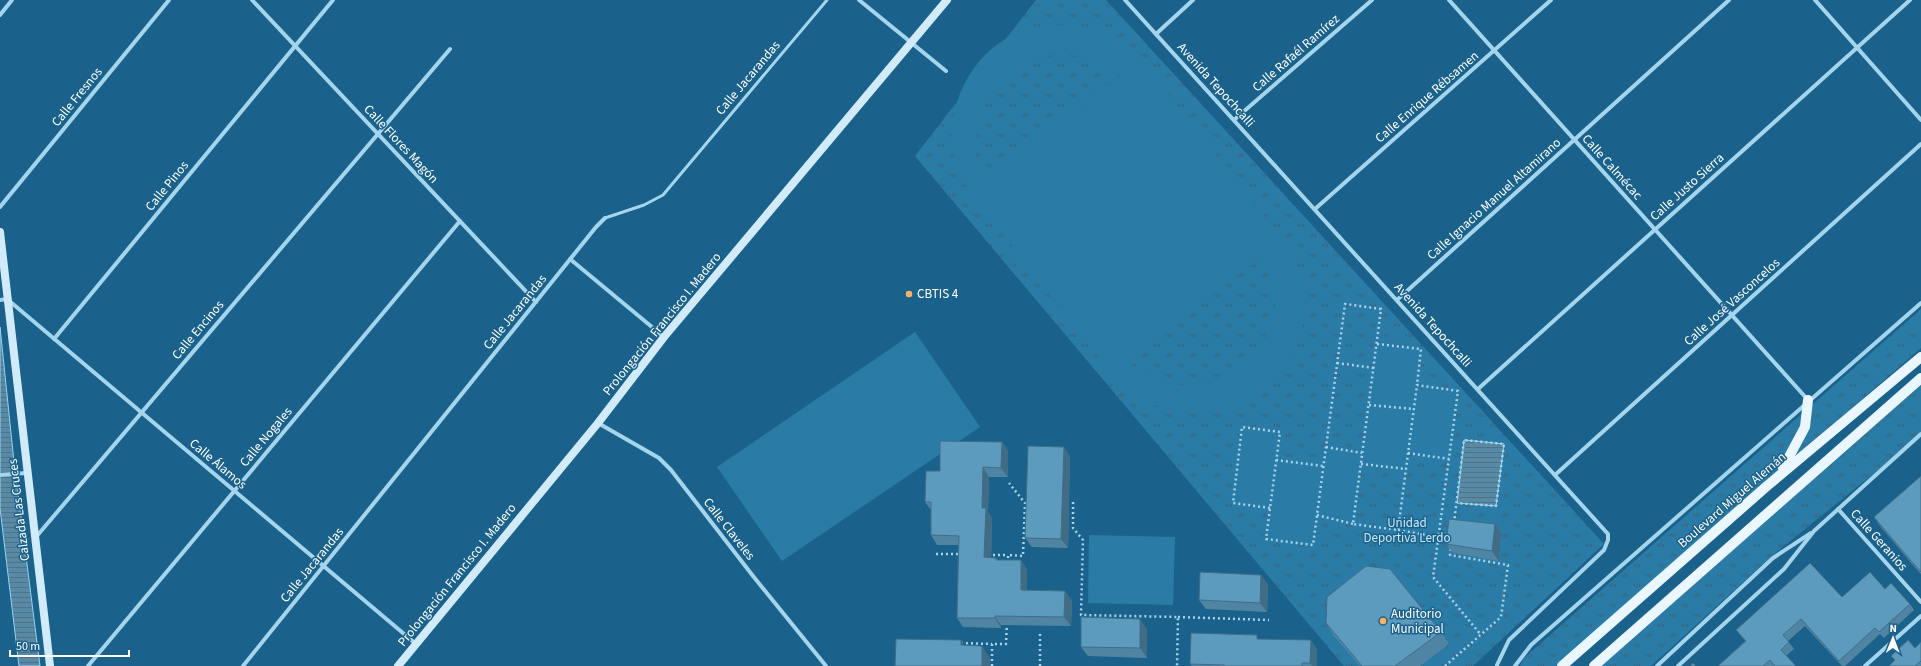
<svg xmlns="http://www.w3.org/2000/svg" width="1921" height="666" font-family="'Source Sans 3',sans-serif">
<defs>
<pattern id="park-tufts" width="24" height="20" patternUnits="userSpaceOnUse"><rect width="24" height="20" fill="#2a7ca7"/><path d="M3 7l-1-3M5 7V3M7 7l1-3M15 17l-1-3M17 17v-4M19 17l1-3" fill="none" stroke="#3b647a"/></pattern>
<pattern id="water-rules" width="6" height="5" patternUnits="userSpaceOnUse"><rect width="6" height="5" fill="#578aa7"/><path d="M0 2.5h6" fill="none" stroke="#537183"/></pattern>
</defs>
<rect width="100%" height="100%" fill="#1a628b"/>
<g fill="url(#park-tufts)">
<polygon points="1036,0 1106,0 1604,544 1473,666 1344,666 915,156"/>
<polygon points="1921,309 1921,348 1556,666 1520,666 1524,658"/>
<polygon points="1921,383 1921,434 1888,462 1774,554 1651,666 1601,666"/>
</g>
<g fill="#2a7ca7" fill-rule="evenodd">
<path d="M1044,25L1081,26L1116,39L1144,63L1292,252L1304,284L1305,318L1295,351L1276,379L1249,400L1217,412L1183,413L1150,404L1121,385L973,196C968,186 960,174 956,163C942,116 966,60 1009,37C1019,31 1033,29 1044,25ZM1065,54L1094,59L1120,75L985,181C982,172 976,160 976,151C974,110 996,74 1034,59C1043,55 1055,55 1065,54ZM1263,255C1271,272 1277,290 1275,309C1269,356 1224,391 1177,385C1158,383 1143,372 1128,362Z"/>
<polygon points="915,332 980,427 782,561 717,467"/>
<polygon points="1377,344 1421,349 1417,385 1458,391 1449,459 1408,453 1406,469 1361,464 1354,517 1317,515 1313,545 1266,539 1270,508 1233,503 1242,427 1280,432 1277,460 1323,466 1326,447 1362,453"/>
<polygon points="1089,535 1175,537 1173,605 1088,603"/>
</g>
<g fill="url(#water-rules)" stroke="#97d2f0">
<polygon points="0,327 14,462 40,666 19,666 0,508"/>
<polygon points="1464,440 1504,444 1496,506 1457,503"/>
</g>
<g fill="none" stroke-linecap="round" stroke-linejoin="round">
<g stroke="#a5d4ed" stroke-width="2.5" stroke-dasharray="2 3" stroke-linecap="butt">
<polyline points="1377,344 1421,349 1417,385"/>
<polyline points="1337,363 1374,368"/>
<polyline points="1369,405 1414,409"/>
<polyline points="1326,447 1362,453"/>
<polyline points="1408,453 1449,459"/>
<polyline points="1276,460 1323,466"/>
<polyline points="1361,464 1406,469"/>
<polyline points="1073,502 1073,528 1083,540 1081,615 1178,617 1177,666"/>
<polyline points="1270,508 1233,503 1242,427 1280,432 1266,539 1313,545 1345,304 1381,309 1353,524 1398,530 1417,385 1458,391 1433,577 1481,635"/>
<polyline points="1317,515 1353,524"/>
<polyline points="1454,523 1464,440 1504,444 1496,506 1457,503"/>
<polyline points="1398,530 1438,537"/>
<polyline points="936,554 961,554"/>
<polyline points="988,555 1008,555"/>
<polyline points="1008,563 1008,555 1023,556 1025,503 1009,483"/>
<polyline points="1178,617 1269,620"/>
<polyline points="961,643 992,644"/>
<polyline points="992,666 992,644 1006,644 1007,622"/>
<polyline points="1040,666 1040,634"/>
<polyline points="1445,666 1501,617 1508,565 1450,555 1451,548"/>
</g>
<polyline stroke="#a5d4ed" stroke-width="3" points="605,218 644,205 663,195 827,0"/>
<g stroke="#a5d4ed" stroke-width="4">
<polyline points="252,0 536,302"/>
<polyline points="859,0 946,71"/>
<polyline points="1125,0 1608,534 1608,540 1604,550 1509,640 1497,665"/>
<polyline points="1449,0 1808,400"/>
<polyline points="1815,0 1921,120"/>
<polyline points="0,15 12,0"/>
<polyline points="1156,34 1193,0"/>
<polyline points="1234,120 1372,0"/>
<polyline points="0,207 169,0"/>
<polyline points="1315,209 1551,0"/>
<polyline points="570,259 664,337"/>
<polyline points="0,300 7,299 416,644"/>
<polyline points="1397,300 1729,0"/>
<polyline points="54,339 333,0"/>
<polyline points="1478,389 1910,0"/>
<polyline points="598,423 659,458 671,470 753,576 826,666"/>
<polyline points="0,475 26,473"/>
<polyline points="1555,475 1921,144"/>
<polyline points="1838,509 1921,602"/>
<polyline points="36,537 450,49"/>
<polyline points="88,666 460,221"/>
<polyline points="243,666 596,227 605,218"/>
<polyline points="1515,666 1531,645 1921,303"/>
<polyline points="1657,666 1773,558 1811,533"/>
<polyline points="1678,666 1784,569 1814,531 1921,434"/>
<polyline points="1865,666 1921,616"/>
</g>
<g stroke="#d1ebfa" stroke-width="8">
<polyline points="0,232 50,666"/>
<polyline points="398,666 598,423 664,337 947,0"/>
</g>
<g stroke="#ebf7ff" stroke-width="10">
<polyline points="1783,468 1805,427 1808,400"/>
<polyline points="1562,666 1767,486 1921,357"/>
<polyline points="1594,666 1921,378"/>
</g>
</g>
<g fill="#4f85a3">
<polygon points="1002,442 1008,451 1008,477 989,477 988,512 992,518 991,558 996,558 998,560 1027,569 1027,590 1072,600 1071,626 1001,625 1001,628 963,627 957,618 958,545 937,545 931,535 931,510 925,502 940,471"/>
<polygon points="1070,456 1068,548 1032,547 1025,538"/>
<polygon points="1921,476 1921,574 1912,564 1880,526 1874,517"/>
<polygon points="1501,533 1499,561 1453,553 1446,544"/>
<polygon points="1268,584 1267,612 1206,609 1199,600"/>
<polygon points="1885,589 1910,604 1914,610 1884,638 1880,634 1845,666 1842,666 1805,626 1788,641 1794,649 1786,656 1796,666 1718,666 1745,641 1736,630 1842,597"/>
<polygon points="1326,623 1441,632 1449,644 1420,666 1360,666 1334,636"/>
<polygon points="1147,629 1147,658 1088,656 1081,647"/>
<polygon points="1259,639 1317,649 1317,666 1192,666 1190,664"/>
<polygon points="1921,642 1921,666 1889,666 1895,661 1891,656 1915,648"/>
</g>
<g fill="#406c85">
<polygon points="1002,442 1008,451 1008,477 1001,468"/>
<polygon points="1064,447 1070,456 1068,548 1061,539"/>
<polygon points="983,467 989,477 988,512 992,518 991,567 984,557 982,508"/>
<polygon points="1495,524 1501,533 1499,561 1492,551"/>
<polygon points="1021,560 1027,569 1027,599 1021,590"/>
<polygon points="1261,575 1268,584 1267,612 1260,603"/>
<polygon points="1065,591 1072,600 1071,626 1064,617"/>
<polygon points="995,616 1001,625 1001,628 995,618"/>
<polygon points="1140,619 1147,629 1147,658 1140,648"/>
<polygon points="961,640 969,652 961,645"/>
<polygon points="1311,640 1317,649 1317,666 1312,666 1310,663"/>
<polygon points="982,646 990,658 990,666 982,666"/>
</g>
<g fill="#5c9bbe" stroke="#406c85">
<polygon points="940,441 1002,442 1001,468 983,467 982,508 986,508 984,557 996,558 996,560 1021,560 1021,590 1065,591 1064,617 995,616 995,618 957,618 959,536 931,535 931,502 925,502 926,471 940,471"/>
<polygon points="1028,446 1064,447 1061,539 1025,538"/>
<polygon points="1921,476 1921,572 1906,555 1874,517"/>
<polygon points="1449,519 1495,524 1492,551 1446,544"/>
<polygon points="1810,563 1842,597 1870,572 1885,589 1891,583 1910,604 1879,632 1875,628 1839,661 1801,619 1783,635 1789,642 1781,650 1796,666 1775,666 1770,660 1763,666 1718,666 1746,641 1736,630"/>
<polygon points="1366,566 1390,569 1441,632 1395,666 1362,666 1326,623 1327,597"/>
<polygon points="1200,572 1261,575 1260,603 1199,600"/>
<polygon points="1081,617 1140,619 1140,648 1081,647"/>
<polygon points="1191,633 1257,635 1257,639 1311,640 1310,663 1302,663 1302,666 1224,666 1224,665 1190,664"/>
<polygon points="896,639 961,640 961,645 982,646 982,666 895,666"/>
<polygon points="1908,640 1915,648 1921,642 1921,661 1915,666 1889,666 1895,660 1891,656"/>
<polygon points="1693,663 1696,666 1690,666"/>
</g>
<g fill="#ffb261" stroke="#1a628b" stroke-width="1.5">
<circle cx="909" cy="294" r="4"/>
<circle cx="1383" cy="621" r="4"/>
</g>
<g text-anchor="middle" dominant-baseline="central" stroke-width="3" stroke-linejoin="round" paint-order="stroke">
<g font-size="13" fill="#fff" stroke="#1a628b">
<text transform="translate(1296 53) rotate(-41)">Calle Rafaél Ramírez</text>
<text transform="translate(748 78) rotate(-50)">Calle Jacarandas</text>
<text transform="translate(1216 85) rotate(48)">Avenida Tepochcalli</text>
<text transform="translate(77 97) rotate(-51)">Calle Fresnos</text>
<text transform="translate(1427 97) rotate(-41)">Calle Enrique Rébsamen</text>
<text transform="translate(401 144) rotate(47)">Calle Flores Magón</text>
<text transform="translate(1612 167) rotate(48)">Calle Calmécac</text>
<text transform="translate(167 186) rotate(-51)">Calle Pinos</text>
<text transform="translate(1687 187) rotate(-42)">Calle Justo Sierra</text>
<text transform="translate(1494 199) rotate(-42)">Calle Ignacio Manuel Altamirano</text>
<text transform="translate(1732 302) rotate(-42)">Calle José Vasconcelos</text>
<text transform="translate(515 312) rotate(-51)">Calle Jacarandas</text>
<text transform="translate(662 324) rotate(-51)">Prolongación Francisco I. Madero</text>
<text transform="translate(1433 325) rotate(48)">Avenida Tepochcalli</text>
<text transform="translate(198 330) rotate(-50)">Calle Encinos</text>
<text transform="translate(266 437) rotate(-50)">Calle Nogales</text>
<text transform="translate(218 464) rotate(40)">Calle Álamos</text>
<text transform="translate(1732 500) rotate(-41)">Boulevard Miguel Alemán</text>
<text transform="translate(19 510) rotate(-97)">Calzada Las Cruces</text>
<text transform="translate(729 529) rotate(52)">Calle Claveles</text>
<text transform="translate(1879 540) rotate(48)">Calle Geranios</text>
<text transform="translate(312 565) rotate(-51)">Calle Jacarandas</text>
<text transform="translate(457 575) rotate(-51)">Prolongación Francisco I. Madero</text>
</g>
<g font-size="13" fill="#fff" stroke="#1a628b" text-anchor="start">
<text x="917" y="294">CBTIS 4</text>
<text x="1391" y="614">Auditorio<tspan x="1391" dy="15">Municipal</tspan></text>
</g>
<g font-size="13" fill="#cae9fa" stroke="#1a628b">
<text x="1407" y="523">Unidad<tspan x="1407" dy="15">Deportiva Lerdo</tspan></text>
</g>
</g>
<g transform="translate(1893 638) rotate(1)" stroke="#1a628b" stroke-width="3" paint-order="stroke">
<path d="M0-3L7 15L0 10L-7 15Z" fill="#ffffff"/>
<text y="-6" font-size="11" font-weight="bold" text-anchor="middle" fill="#ffffff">N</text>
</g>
<path d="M10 650v6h119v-6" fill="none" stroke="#ffffff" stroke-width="2"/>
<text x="16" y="650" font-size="12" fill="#ffffff" stroke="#1a628b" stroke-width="3" paint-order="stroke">50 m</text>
</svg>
